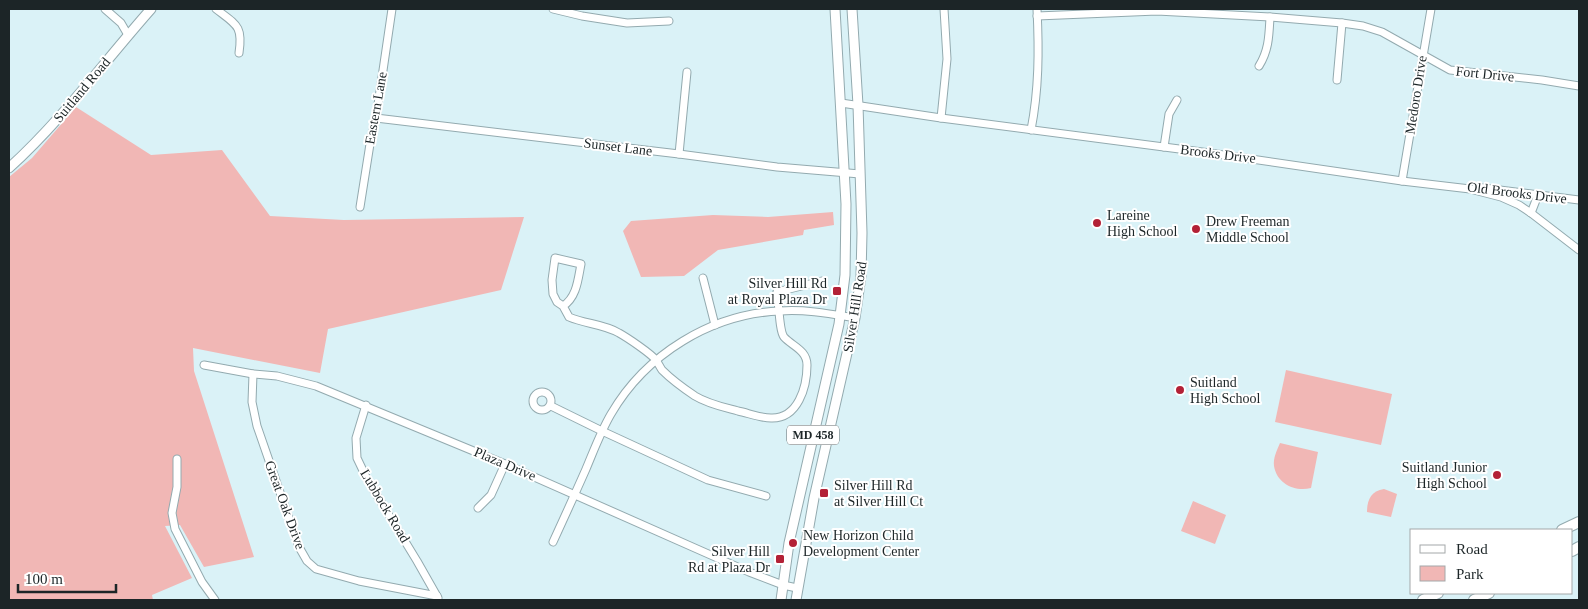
<svg xmlns="http://www.w3.org/2000/svg" width="1588" height="609" font-family="Georgia,serif">
<rect width="100%" height="100%" fill="#daf2f7"/>
<g fill="#f1b7b5">
<polygon points="76,107 151,155 222,150 270,216 344,220 524,217 501,290 328,329 320,373 193,348 194,371 254,557 204,567 180,525 165,526 192,578 152,595 153,600 9,600 9,177 32,158"/>
<polygon points="833,212 834,225 804,230 803,235 718,250 684,276 641,277 623,231 631,221 713,215 768,217"/>
<polygon points="1286,370 1392,394 1381,445 1275,422"/>
<path d="M1280,443L1318,452L1311,488C1295,492 1277,484 1274,466C1273,458 1277,450 1280,443Z"/>
<path d="M1384,489L1397,494L1391,517L1367,512C1367,500 1371,491 1384,489Z"/>
<polygon points="1193,501 1226,515 1215,544 1181,531"/>
</g>
<g fill="none" stroke-linecap="round" stroke-linejoin="round">
<g stroke="#93aaaf" stroke-width="9">
<g id="minor">
<polyline points="105,9 121,23 128,35"/>
<path d="M216,9C237,25 243,26 239,53"/>
<polyline points="553,9 582,16 627,23 669,21"/>
<polyline points="1037,16 1157,11 1270,17 1342,23 1363,26 1382,32 1450,70 1542,80 1579,86"/>
<path d="M1259,66C1269,50 1269,35 1270,17"/>
<polyline points="1337,80 1342,23"/>
<polyline points="841,103 941,118 1210,153 1402,181 1470,189 1501,197 1519,205 1531,213 1579,250"/>
<polyline points="376,118 679,154 777,167 860,174"/>
<polyline points="941,118 947,59 944,9"/>
<path d="M1031,130C1039,89 1039,50 1037,9"/>
<polyline points="1164,147 1169,114 1177,100"/>
<polyline points="679,154 687,72"/>
<polyline points="1402,181 1431,9"/>
<polyline points="1476,187 1579,200"/>
<polyline points="360,207 370,144 376,118 392,9"/>
<polyline points="1531,213 1538,195"/>
<polyline points="703,278 715,325"/>
<path d="M563,306C577,297 578,279 581,264L555,258L552,280L553,294L557,302L563,306L569,317C585,324 604,324 619,333C628,338 650,353 656,360C658,363 660,367 662,370C672,380 683,388 695,396C708,404 723,407 738,411C748,413 760,418 771,418C798,419 807,387 807,365C807,350 792,346 784,337C779,331 779,302 777,292L822,281"/>
<polyline points="204,365 253,374 277,376 316,386 505,464 749,572 783,585 797,588"/>
<polyline points="253,374 252,402 257,426 299,547 307,561 316,569 359,581 437,596"/>
<circle cx="542" cy="401" r="9"/>
<polyline points="366,405 356,438 357,458 367,479 417,561 438,598"/>
<polyline points="551,406 602,431 708,480 766,496"/>
<polyline points="177,459 177,487 172,513 175,529 202,582 215,600"/>
<polyline points="478,508 491,495 505,464"/>
<path d="M553,542C564,518 575,494 586,469C594,450 601,431 611,414C646,354 711,314 780,311C805,309 831,314 855,318"/>
</g>
</g>
<g stroke="#93aaaf" stroke-width="11">
<g id="major">
<path d="M9,168C62,120 104,62 151,9"/>
<polyline points="781,600 789,543 839,324 845,275 846,204 835,9"/>
<polyline points="796,600 814,498 855,318 861,276 862,233 858,105 852,9"/>
</g>
</g>
<g stroke="#93aaaf" stroke-width="12">
<g id="highway">
<polyline points="1562,530 1579,522"/>
<polyline points="1572,551 1579,547"/>
<polyline points="1423,600 1438,593"/>
<polyline points="1474,600 1489,593"/>
</g>
</g>
<use href="#minor" stroke="#fff" stroke-width="7"/>
<use href="#major" stroke="#fff" stroke-width="9"/>
<use href="#highway" stroke="#fff" stroke-width="10"/>
</g>
<g fill="#b32136" stroke="#fff" stroke-width="2">
<circle cx="1097" cy="223" r="5"/>
<circle cx="1196" cy="229" r="5"/>
<rect x="832" y="286" width="10" height="10" rx="2.5"/>
<circle cx="1180" cy="390" r="5"/>
<circle cx="1497" cy="475" r="5"/>
<rect x="819" y="488" width="10" height="10" rx="2.5"/>
<circle cx="793" cy="543" r="5"/>
<rect x="775" y="554" width="10" height="10" rx="2.5"/>
</g>
<g text-anchor="middle" dominant-baseline="central" stroke-width="4" stroke-linejoin="round" paint-order="stroke">
<rect fill="#fff" stroke="#606668" stroke-width="1" x="787" y="425.5" width="52" height="19" rx="4"/>
<g font-size="12" font-weight="bold" fill="#1c2527">
<text x="813" y="435">MD 458</text>
</g>
<g font-size="14" fill="#1c2527" stroke="#fff">
<text transform="translate(1485 74) rotate(6)">Fort Drive</text>
<text transform="translate(82 90) rotate(-50)">Suitland Road</text>
<text transform="translate(1416 95) rotate(-81)">Medoro Drive</text>
<text transform="translate(376 108) rotate(-80)">Eastern Lane</text>
<text transform="translate(618 147) rotate(7)">Sunset Lane</text>
<text transform="translate(1218 154) rotate(7)">Brooks Drive</text>
<text transform="translate(1517 193) rotate(7)">Old Brooks Drive</text>
<text transform="translate(855 307) rotate(-81)">Silver Hill Road</text>
<text transform="translate(505 464) rotate(23)">Plaza Drive</text>
<text transform="translate(285 505) rotate(70)">Great Oak Drive</text>
<text transform="translate(385 506) rotate(59)">Lubbock Road</text>
</g>
<g font-size="14" fill="#1c2527" stroke="#fff" text-anchor="start">
<text x="1107" y="215">Lareine<tspan x="1107" dy="16">High School</tspan></text>
<text x="1206" y="221">Drew Freeman<tspan x="1206" dy="16">Middle School</tspan></text>
<text x="827" y="283" text-anchor="end">Silver Hill Rd<tspan x="827" dy="16">at Royal Plaza Dr</tspan></text>
<text x="1190" y="382">Suitland<tspan x="1190" dy="16">High School</tspan></text>
<text x="1487" y="467" text-anchor="end">Suitland Junior<tspan x="1487" dy="16">High School</tspan></text>
<text x="834" y="485">Silver Hill Rd<tspan x="834" dy="16">at Silver Hill Ct</tspan></text>
<text x="803" y="535">New Horizon Child<tspan x="803" dy="16">Development Center</tspan></text>
<text x="770" y="551" text-anchor="end">Silver Hill<tspan x="770" dy="16">Rd at Plaza Dr</tspan></text>
</g>
</g>
<rect width="1588" height="609" fill="none" stroke="#1c2527" stroke-width="20"/>
<rect x="1410" y="529" width="162" height="65" fill="#ffffff" stroke="#a4a8a9"/>
<rect x="1420" y="545" width="25" height="8" fill="#ffffff" stroke="#a4a8a9"/>
<text x="1456" y="554" font-size="15" fill="#1c2527">Road</text>
<rect x="1420" y="566" width="25" height="15" fill="#f1b7b5" stroke="#a4a8a9"/>
<text x="1456" y="579" font-size="15" fill="#1c2527">Park</text>
<path d="M18 584v8h98v-8" fill="none" stroke="#1c2527" stroke-width="2.5"/>
<text x="25" y="584" font-size="15" fill="#1c2527" stroke="#ffffff" stroke-width="4" paint-order="stroke">100 m</text>
</svg>
